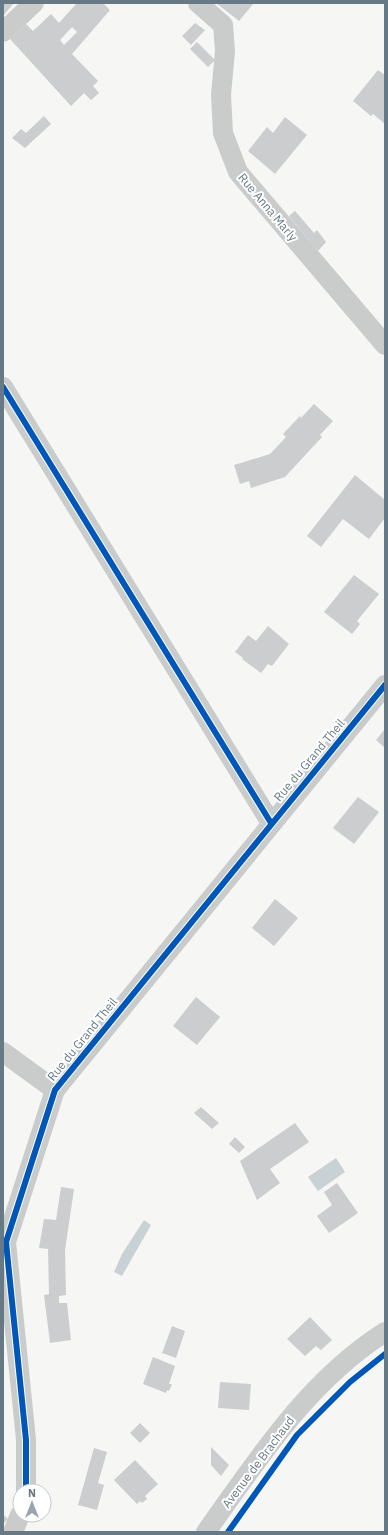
<svg xmlns="http://www.w3.org/2000/svg" width="388" height="1535" font-family="'IBM Plex Sans',sans-serif">
<rect width="100%" height="100%" fill="#f6f6f5"/>
<g fill="#c8d2d4">
<polygon points="336,1158 345,1172 318,1191 308,1177"/>
<polygon points="144,1220 151,1225 122,1276 114,1272 122,1254"/>
</g>
<g fill="#cccdce" fill-rule="evenodd">
<polygon points="3,3 14,3 3,16"/>
<path d="M77,3H103L110,10L72,54L98,81L93,86L99,93L91,100L84,93L71,106L10,39L26,24L33,31L51,14L59,23ZM72,27L77,32L64,45L60,40Z"/>
<polygon points="216,3 254,3 239,21"/>
<polygon points="195,23 205,30 191,45 182,36"/>
<polygon points="197,42 215,60 208,67 190,49"/>
<polygon points="378,70 385,75 385,124 373,114 371,116 353,101"/>
<polygon points="44,116 51,124 25,148 12,138 21,129 26,133"/>
<polygon points="285,117 307,135 275,174 248,151 267,127 273,133"/>
<polygon points="295,211 314,233 317,230 326,242 318,251 289,216"/>
<polygon points="314,404 333,421 320,435 322,437 285,477 251,488 249,481 240,484 234,465 270,454 286,437 283,434 300,416 301,418"/>
<polygon points="355,475 385,500 385,518 369,539 343,519 321,547 307,536"/>
<polygon points="354,575 379,594 357,621 360,624 352,634 324,612"/>
<polygon points="268,626 289,644 272,666 268,664 261,673 242,659 243,658 235,652 248,635 256,641"/>
<polygon points="385,729 385,748 376,740"/>
<polygon points="358,797 379,812 354,844 333,828"/>
<polygon points="275,899 298,918 274,946 252,928"/>
<polygon points="196,997 220,1017 197,1045 173,1026"/>
<polygon points="201,1107 219,1123 212,1129 194,1113"/>
<polygon points="295,1123 309,1142 270,1169 280,1183 257,1200 240,1161"/>
<polygon points="235,1137 245,1147 239,1153 229,1144"/>
<polygon points="337,1183 358,1213 329,1233 317,1216 332,1205 324,1192"/>
<polygon points="61,1187 74,1189 65,1250 66,1295 59,1296 59,1303 67,1303 71,1340 50,1343 44,1295 49,1294 48,1249 39,1248 44,1219 56,1220"/>
<polygon points="310,1317 332,1340 321,1350 316,1346 305,1356 287,1339"/>
<polygon points="172,1326 185,1331 176,1358 162,1353"/>
<polygon points="153,1357 175,1366 169,1384 172,1384 169,1391 167,1390 166,1393 143,1384"/>
<polygon points="220,1382 251,1384 249,1410 218,1408"/>
<polygon points="140,1423 150,1433 140,1443 130,1433"/>
<polygon points="211,1447 229,1465 221,1476 211,1465"/>
<polygon points="94,1448 107,1452 98,1483 104,1485 97,1510 78,1505"/>
<polygon points="135,1460 158,1484 145,1496 147,1499 142,1503 140,1501 137,1504 114,1480"/>
<polygon points="3,1514 8,1519 3,1524"/>
</g>
<g fill="none" stroke-linecap="round" stroke-linejoin="round">
<g stroke="#cacccc" stroke-width="20">
<polyline points="198,3 223,25 225,51 221,95 223,133 238,172 385,345"/>
<polyline points="3,32 34,3"/>
<polyline points="3,387 271,823"/>
<polyline points="3,1052 55,1090"/>
<polyline points="26,1491 26,1440 6,1242 55,1090 385,685"/>
<polyline points="13,1532 20,1515"/>
<path d="M206,1532C258,1459 308,1381 385,1332"/>
</g>
<g stroke="#fff" stroke-width="8">
<g id="cycleway">
<polyline points="3,387 271,823"/>
<polyline points="26,1491 26,1440 6,1242 55,1090 385,685"/>
<polyline points="228,1532 297,1435 350,1382 385,1354"/>
</g>
</g>
<use href="#cycleway" stroke="#0057b8" stroke-width="6"/>
</g>
<g text-anchor="middle" dominant-baseline="central" stroke-width="4" stroke-linejoin="round" paint-order="stroke">
<g font-size="12" fill="#667984" stroke="#fff">
<text transform="translate(268 207) rotate(50)">Rue Anna Marly</text>
<text transform="translate(309 760) rotate(-50)">Rue du Grand Theil</text>
<text transform="translate(82 1039) rotate(-51)">Rue du Grand Theil</text>
<text transform="translate(258 1462) rotate(-53)">Avenue de Brachaud</text>
</g>
</g>
<rect width="388" height="1535" fill="none" stroke="#667984" stroke-width="8"/>
<g transform="translate(32 1503)"><circle r="19" fill="#ffffff" stroke="#c2c9ce"/>
<path d="M0-3L7 15L0 10L-7 15Z" fill="#98a5ac"/>
<text y="-6" font-size="11" font-weight="bold" text-anchor="middle" fill="#667984">N</text>
</g>
</svg>
